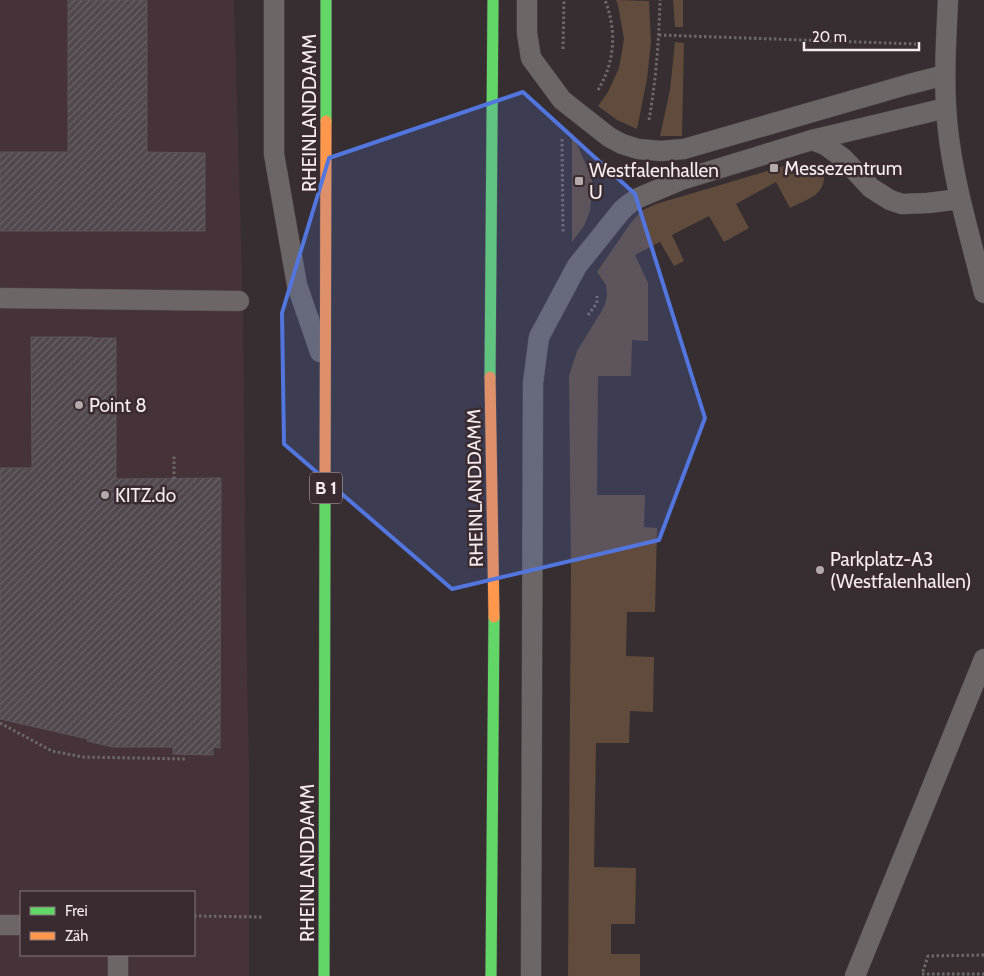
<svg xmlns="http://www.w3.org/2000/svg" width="984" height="976" font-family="Cabin,sans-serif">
<defs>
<pattern id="building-hatch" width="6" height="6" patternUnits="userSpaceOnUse" patternTransform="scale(1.25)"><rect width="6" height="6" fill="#50484e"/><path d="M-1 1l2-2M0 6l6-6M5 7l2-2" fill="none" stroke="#6a6368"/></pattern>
</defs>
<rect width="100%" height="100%" fill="#362e31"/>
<path fill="#463239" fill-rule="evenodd" d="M0,0H234L243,307L246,608L249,770V976H0ZM21,892H194V955H21Z"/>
<g fill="#614b3d">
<polygon points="616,0 649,1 651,42 647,79 637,129 617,120 598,106 608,92 619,68 624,39 618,5"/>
<polygon points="673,0 683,0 683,27 675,27"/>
<polygon points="675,42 684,43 682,136 660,136 670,90"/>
<polygon points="572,133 592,178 592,191 590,211 584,226 572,242"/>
<path d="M794,163L810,166L824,177C824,196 805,200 790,208L776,182L736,204L749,228L724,242L709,216L672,235L684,261L674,266L660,242L635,255L648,283V341L632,340L631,376H598L597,495H645L644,527L657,528L655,612H627L626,656L654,657L653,712L630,711L629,743H596L594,867L636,868L635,924H611V954H640V976H568L571,574L569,376L577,351L604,307L607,296L606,285L597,272L630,224L641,211L656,204Z"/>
</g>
<g fill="url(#building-hatch)" stroke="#5c5659">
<polygon points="68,0 147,0 147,152 205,153 205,231 0,231 0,152 68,152"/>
<polygon points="31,337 92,337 92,338 116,338 116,479 221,478 220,748 213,747 213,755 173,754 173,747 113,747 87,741 88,739 0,719 0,468 32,468"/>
</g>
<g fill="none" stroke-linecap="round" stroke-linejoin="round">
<g stroke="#544d50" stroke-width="21">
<g id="lane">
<polyline points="274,0 274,154 297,285 320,352"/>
<polyline points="527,0 527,33 531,58 562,100 609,137 622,144 638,149 661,151 684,149 906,85 945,75"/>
<path d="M948,0C946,43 943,87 948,130C954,185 971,239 984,293"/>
<polyline points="812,140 946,108"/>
<polyline points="0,298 239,301"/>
<polyline points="0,925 21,925"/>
<polyline points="118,976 118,955"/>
<polyline points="531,976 533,383 539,337 577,266 622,210 629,204 638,198 681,180 812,140 825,145 843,158 871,188 890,200 902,204 928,203 960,199"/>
<polyline points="855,976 984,659"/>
</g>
</g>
<g stroke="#544d50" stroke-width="12">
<g id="fast">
<polyline points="326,121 326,0"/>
<polyline points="490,377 493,0"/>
<polyline points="324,976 325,496"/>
<polyline points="491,976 494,617"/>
</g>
</g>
<g stroke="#544d50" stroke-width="12">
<g id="slow">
<polyline points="490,377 494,617"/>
<polyline points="325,496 326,121"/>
</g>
</g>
<g stroke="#6e6969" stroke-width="3" stroke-dasharray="2.5 2.5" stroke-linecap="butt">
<polyline points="659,35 916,44"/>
<polyline points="563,49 564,0"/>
<path d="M598,90C615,62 617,31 605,0"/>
<path d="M649,120C656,80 659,40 660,0"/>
<polyline points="562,139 563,233"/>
<polyline points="588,315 597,303 597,296"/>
<polyline points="174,479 174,456"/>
<polyline points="0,723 52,751 83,757 185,759"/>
<polyline points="194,916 264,917"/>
<polyline points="984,955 928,956 922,974 984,974"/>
</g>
<use href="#lane" stroke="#6c6666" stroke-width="20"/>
<use href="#fast" stroke="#63d668" stroke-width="11"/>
<use href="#slow" stroke="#ff974d" stroke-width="11"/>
</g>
<path fill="#5376de" fill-opacity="0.2" stroke="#5376de" stroke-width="4" stroke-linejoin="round" d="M523,92L635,194L705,418L659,540L452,589L284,444L282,313L329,158Z"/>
<g fill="#b3aaac" stroke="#3a2b30" stroke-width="2">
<rect x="769" y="163" width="10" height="10" rx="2.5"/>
<rect x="574" y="176" width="10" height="10" rx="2.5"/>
<circle cx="79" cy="405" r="5"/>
<circle cx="105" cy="495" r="5"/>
<circle cx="820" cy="570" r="5"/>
</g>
<g text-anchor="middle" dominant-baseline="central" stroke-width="5" stroke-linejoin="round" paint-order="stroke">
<rect fill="#3a2b30" stroke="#beb2b6" stroke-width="1" x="310" y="472.5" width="32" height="31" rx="4"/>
<g font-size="18" font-weight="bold" fill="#f6ecef">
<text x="326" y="488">B 1</text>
</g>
<g font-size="19" fill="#f6ecef" stroke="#3a2b30">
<text transform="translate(309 113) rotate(-90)">RHEINLANDDAMM</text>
<text transform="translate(475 488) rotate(-91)">RHEINLANDDAMM</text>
<text transform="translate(307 863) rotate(-90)">RHEINLANDDAMM</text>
</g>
<g font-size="19" fill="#f6ecef" stroke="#3a2b30" text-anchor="start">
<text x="784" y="168">Messezentrum</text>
<text x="589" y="170">Westfalenhallen<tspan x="589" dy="22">U</tspan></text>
<text x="89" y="405">Point 8</text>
<text x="115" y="495">KITZ.do</text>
<text x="830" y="559">Parkplatz-A3<tspan x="830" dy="22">(Westfalenhallen)</tspan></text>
</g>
</g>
<rect x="20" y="891" width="175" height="65" fill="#3a2b30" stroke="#85787c"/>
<rect x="30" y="907" width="25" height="8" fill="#63d668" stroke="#85787c"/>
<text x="65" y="916" font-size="15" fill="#f6ecef">Frei</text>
<rect x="30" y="932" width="25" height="8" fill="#ff974d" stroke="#85787c"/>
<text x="65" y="941" font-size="15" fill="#f6ecef">Zäh</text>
<path d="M804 42v8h115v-8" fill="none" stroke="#f6ecef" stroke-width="2.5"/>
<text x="812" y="42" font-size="15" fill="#f6ecef" stroke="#3a2b30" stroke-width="4" paint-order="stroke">20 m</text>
</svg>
